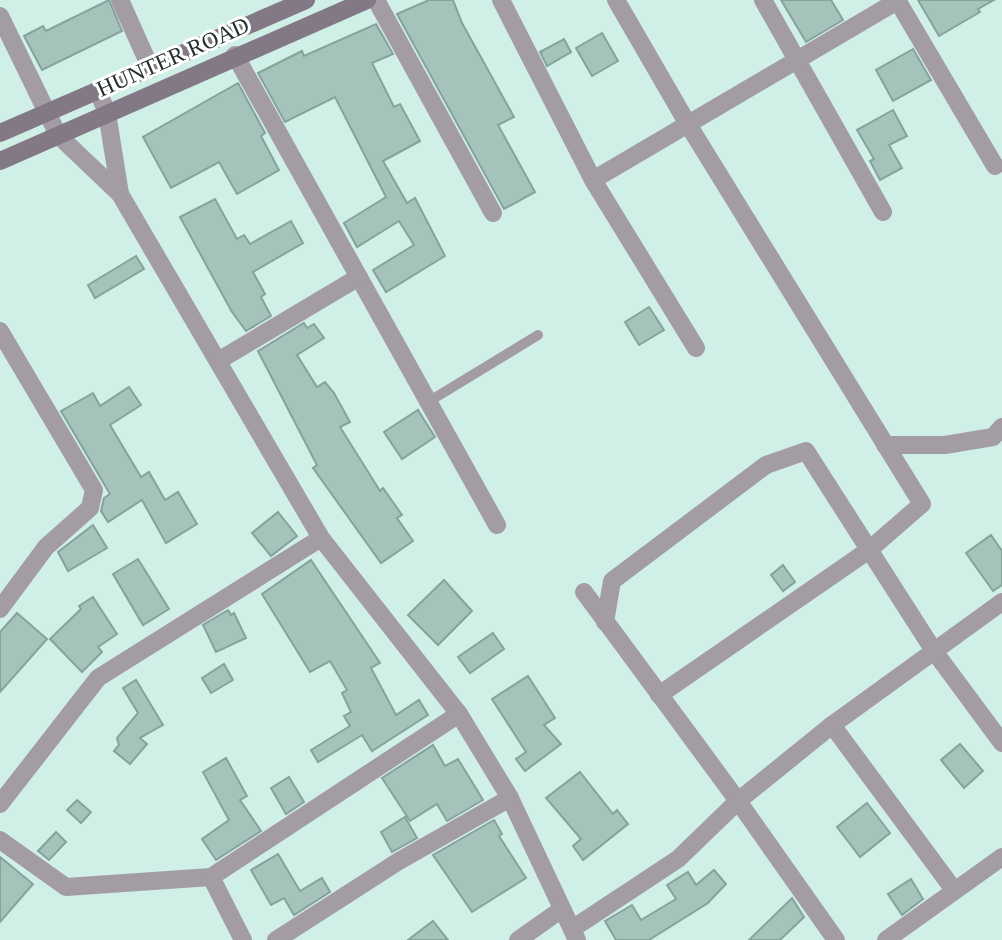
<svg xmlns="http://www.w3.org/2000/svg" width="1002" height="940" font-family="'Times New Roman',serif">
<rect width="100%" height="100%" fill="#d0f0e7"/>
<g fill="#a5c3bb" stroke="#85a39b" stroke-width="2">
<polygon points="109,0 122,31 42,70 24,36 43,26 46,31"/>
<polygon points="429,0 453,0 462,23 514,117 498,125 535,192 504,209 397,14"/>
<polygon points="781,0 831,0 843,20 806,42"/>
<polygon points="918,0 994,0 978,9 980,12 939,36"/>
<polygon points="376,24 393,54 372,63 394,107 400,104 420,141 383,161 407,203 415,198 445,256 386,292 373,270 414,245 399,221 357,247 344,223 386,197 335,97 285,122 258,73 302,51 304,56"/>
<polygon points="602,33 618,61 592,76 576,48"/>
<polygon points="564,39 571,52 547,66 540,52"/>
<polygon points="913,49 931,80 893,101 876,70"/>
<polygon points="238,83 265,133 261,136 279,170 237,194 219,162 171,188 143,137"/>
<polygon points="893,110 907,136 889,145 902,168 880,180 870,161 874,159 857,130"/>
<polygon points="215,199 237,239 244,235 250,244 291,221 303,243 253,272 265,294 261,297 271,316 246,331 232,312 180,217"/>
<polygon points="136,256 144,269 95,298 88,285"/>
<polygon points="649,307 664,330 639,345 625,322"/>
<polygon points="304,323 307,328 314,324 324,338 297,355 317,387 325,382 334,393 350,422 340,427 380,491 383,488 402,515 397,518 413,541 381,563 313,468 317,465 258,351"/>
<polygon points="129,387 141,405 110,425 141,477 149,472 165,500 178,492 197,524 166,543 142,500 108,522 101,511 104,498 110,494 61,411 93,393 100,406"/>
<polygon points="418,410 435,437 402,459 384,432"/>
<polygon points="278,512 297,536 271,556 252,533"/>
<polygon points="93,525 107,548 68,571 58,552"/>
<polygon points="991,535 1002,551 1002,585 993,591 966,553"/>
<polygon points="138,559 169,609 143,625 113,574"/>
<polygon points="311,560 380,663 371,668 396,715 419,700 428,715 372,751 362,735 318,762 311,750 350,726 344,716 351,712 342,693 347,690 330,661 310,672 262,594"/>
<polygon points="783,565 795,582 783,591 771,575"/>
<polygon points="444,580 472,611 438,645 408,615"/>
<polygon points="93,597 117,634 98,647 102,652 82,672 50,639 81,609 79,606"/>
<polygon points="228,610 231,615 234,613 246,638 216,652 203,625"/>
<polygon points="17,613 47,639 0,692 0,632"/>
<polygon points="493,633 504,649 470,673 458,657"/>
<polygon points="224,664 233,680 211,693 202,678"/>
<polygon points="528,676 555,718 544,725 561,744 525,771 516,759 526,752 492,699"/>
<polygon points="136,680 163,725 140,738 147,744 130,764 114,751 119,745 117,738 138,713 123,688"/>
<polygon points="960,744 983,771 964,788 941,760"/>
<polygon points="433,745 445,766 458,759 483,800 447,821 437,804 410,821 382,778"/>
<polygon points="226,758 247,796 240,800 261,831 216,860 202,839 229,820 203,772"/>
<polygon points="580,772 613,814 617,810 628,824 583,860 573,846 581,839 546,798"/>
<polygon points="289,777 304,802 286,814 271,788"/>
<polygon points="77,800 91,812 81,823 67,810"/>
<polygon points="867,803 890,833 860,857 837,827"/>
<polygon points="405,817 417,838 392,852 381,832"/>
<polygon points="494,820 502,834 499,836 526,878 472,912 433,855"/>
<polygon points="56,832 66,842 49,860 38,851"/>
<polygon points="278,854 300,891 322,878 330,892 294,915 284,898 271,905 251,870"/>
<polygon points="0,857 33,884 0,922"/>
<polygon points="714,870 726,884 708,903 649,940 616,940 605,921 632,905 641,920 676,899 667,885 688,872 696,885"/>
<polygon points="911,879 923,899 902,915 888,894"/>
<polygon points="792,898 804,917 780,940 749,940"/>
<polygon points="433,921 448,940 408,940"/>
</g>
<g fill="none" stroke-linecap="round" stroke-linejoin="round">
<polyline stroke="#a49ca5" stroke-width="10" points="428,402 538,335"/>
<g stroke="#a49ca5" stroke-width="18">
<polyline points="120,0 151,69"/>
<polyline points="376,0 493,213"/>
<polyline points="501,0 593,180"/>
<polyline points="616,0 689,126 922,504 869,550 659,695"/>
<polyline points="763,0 883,212"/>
<polyline points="897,0 995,166"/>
<polyline points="0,16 58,135 120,194 321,538 459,714 510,798 577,940"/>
<polyline points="235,55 497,525"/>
<polyline points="98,91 107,113 120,194"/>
<polyline points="0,331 94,490 90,508 46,547 0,609"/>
<polyline points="696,348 593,180 899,0"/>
<polyline points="218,361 359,277"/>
<polyline points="885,445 945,445 993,437 1002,427"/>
<polyline points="584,592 738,801 836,940"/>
<polyline points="605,622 612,581 766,465 806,451 934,651 1002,743"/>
<polyline points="832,725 954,890"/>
<polyline points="0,804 98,678 321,538"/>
<polyline points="0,840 66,887 211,877 243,940"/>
<polyline points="211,877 459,714"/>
<polyline points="572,929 678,859 738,801 832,725 1002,602"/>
<polyline points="276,940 399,861 510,798"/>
<polyline points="518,940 562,909"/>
<polyline points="886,940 1002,857"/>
</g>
<g stroke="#837885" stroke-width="18">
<polyline points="0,133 306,0"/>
<polyline points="0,161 367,0"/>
</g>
</g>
<g text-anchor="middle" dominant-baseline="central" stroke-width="6" stroke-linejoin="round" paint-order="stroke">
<g font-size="23" fill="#25312e" stroke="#fff">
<text transform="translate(173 57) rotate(-24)">HUNTER ROAD</text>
</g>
</g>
</svg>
